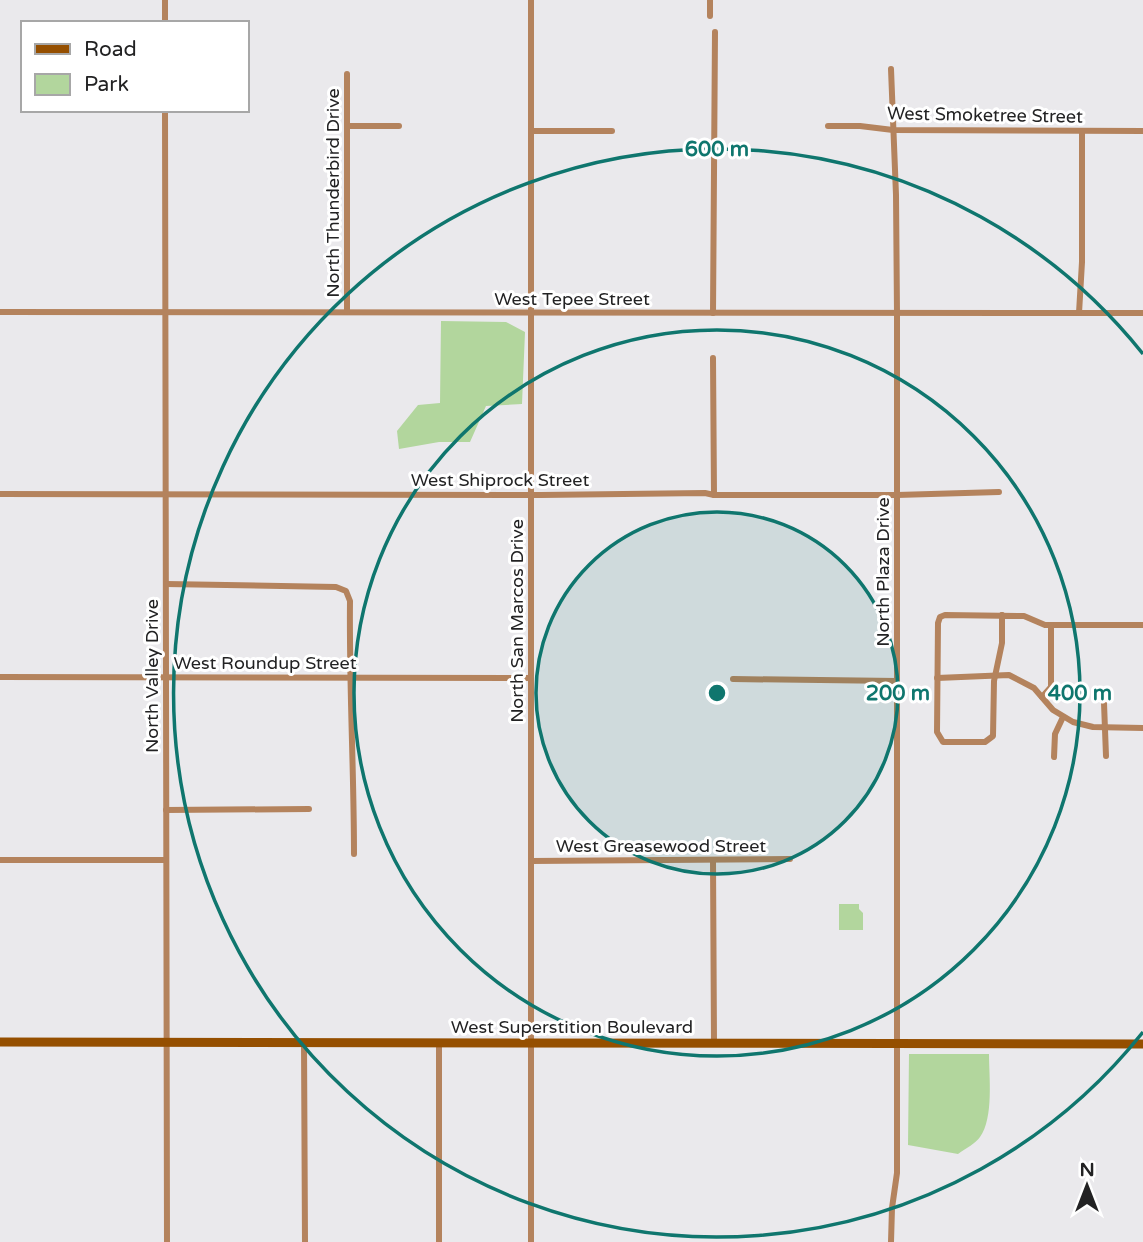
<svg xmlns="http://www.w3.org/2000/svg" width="1143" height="1242" font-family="'Varela Round',sans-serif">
<rect width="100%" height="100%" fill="#eae9ec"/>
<g fill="#b2d69d">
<polygon points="441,321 506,322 525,332 522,404 486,406 470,442 439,442 399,449 397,431 418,405 440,403"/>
<polygon points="839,904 859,904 859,909 863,913 863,930 839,930"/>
<path d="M909,1054H989C989,1076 994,1118 980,1137C976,1143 965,1149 958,1154L908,1145Z"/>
</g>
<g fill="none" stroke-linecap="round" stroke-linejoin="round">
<g stroke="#b4835d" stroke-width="6">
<polyline points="531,0 531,1242"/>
<polyline points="710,16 710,0"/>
<polyline points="165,23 165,0"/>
<polyline points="891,69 896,195 897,313 897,1173 892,1208 891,1242"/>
<polyline points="165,110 167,1242"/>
<polyline points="347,126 399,126"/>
<polyline points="828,126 860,126 893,130 1143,131"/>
<polyline points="531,131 612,131"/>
<polyline points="0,312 1143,313"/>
<polyline points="347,312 347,74"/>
<polyline points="713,313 715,32"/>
<polyline points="1079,313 1082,262 1082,131"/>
<polyline points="713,358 714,495"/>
<polyline points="0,494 541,495 705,493 714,495 897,495 999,492"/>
<path d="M166,584L336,587L346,591L350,601C349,686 354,770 354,854"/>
<polyline points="1002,615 1002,643 994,681 993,736 985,742 943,742 937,732 938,623 940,617 945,615 1024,616 1045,625 1143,625"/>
<polyline points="0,677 531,678"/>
<polyline points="937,678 1009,675 1034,688 1053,710 1073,722 1093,727 1143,728"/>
<polyline points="733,679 897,681"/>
<polyline points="1042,697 1051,687 1051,625"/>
<polyline points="1104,703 1106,756"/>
<polyline points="1054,757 1055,734 1063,717"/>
<polyline points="166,810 309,809"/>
<polyline points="0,860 166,860"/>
<polyline points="713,860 714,1043"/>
<polyline points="531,861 790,859"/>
<polyline points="304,1042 305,1242"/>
<polyline points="439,1242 439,1042"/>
</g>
<polyline stroke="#954f00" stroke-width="9" points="0,1042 1143,1044"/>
</g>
<circle cx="717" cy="693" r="181" fill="#0f766e" fill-opacity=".12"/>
<g fill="none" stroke="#0f766e" stroke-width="3.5">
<circle cx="717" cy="693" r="181"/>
<circle cx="717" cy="693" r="363"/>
<path d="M1143 1032A544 544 0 1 1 1143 354"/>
</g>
<g text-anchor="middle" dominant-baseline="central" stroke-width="6" stroke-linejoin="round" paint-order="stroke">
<g font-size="18" fill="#222223" stroke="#fff">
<text transform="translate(985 115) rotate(1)">West Smoketree Street</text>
<text transform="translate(333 193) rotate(-90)">North Thunderbird Drive</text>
<text x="572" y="299">West Tepee Street</text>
<text x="500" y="480">West Shiprock Street</text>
<text transform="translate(883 572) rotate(-90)">North Plaza Drive</text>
<text transform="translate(517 621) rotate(-90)">North San Marcos Drive</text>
<text x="265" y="663">West Roundup Street</text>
<text transform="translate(152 676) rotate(-90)">North Valley Drive</text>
<text x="661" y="846">West Greasewood Street</text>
<text x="572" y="1027">West Superstition Boulevard</text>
</g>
</g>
<circle cx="717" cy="693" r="10" fill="#0f766e" stroke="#fff" stroke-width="3.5"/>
<g font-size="21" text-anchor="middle" font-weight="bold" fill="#0f766e" stroke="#fff" stroke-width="6" stroke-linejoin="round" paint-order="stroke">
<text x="717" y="156">600 m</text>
<text x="898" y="700">200 m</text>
<text x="1080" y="700">400 m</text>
</g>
<rect x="21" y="21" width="228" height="91" fill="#ffffff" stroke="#a7a7a7" stroke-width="2"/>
<rect x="35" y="44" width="35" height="10" fill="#954f00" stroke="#a7a7a7" stroke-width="2"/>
<text x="84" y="56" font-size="21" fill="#222223">Road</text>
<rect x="35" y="74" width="35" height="21" fill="#b2d69d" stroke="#a7a7a7" stroke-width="2"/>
<text x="84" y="91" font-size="21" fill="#222223">Park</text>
<g transform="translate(1087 1186)" stroke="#ffffff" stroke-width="5" paint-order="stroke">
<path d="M0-5L12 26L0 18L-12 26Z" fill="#222223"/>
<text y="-10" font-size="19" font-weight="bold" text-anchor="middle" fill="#222223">N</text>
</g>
</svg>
